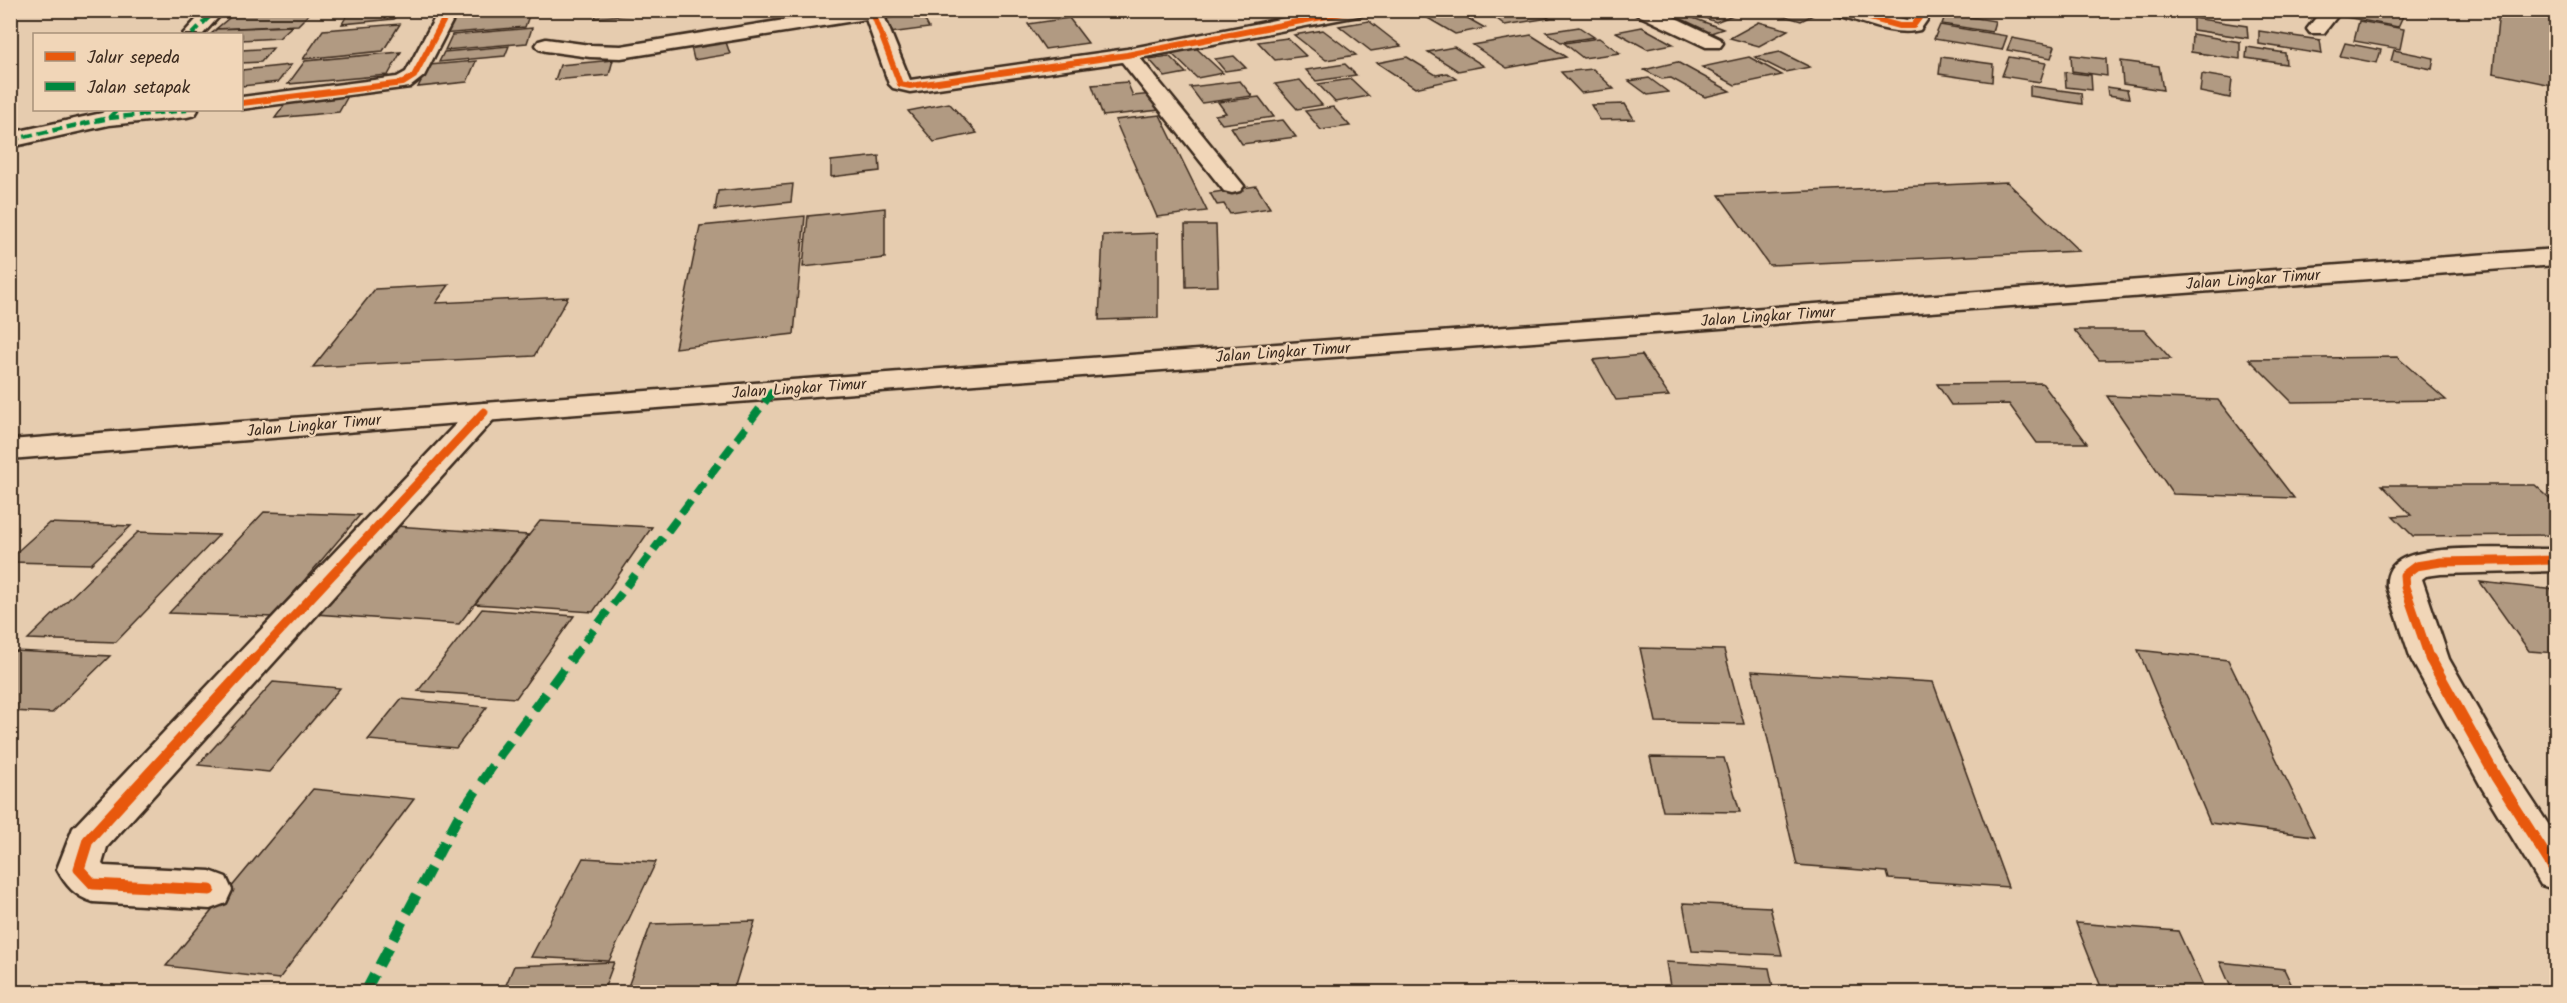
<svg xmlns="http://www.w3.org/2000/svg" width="2567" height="1003" font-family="Kalam,sans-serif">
<rect width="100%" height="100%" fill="#e6ccaf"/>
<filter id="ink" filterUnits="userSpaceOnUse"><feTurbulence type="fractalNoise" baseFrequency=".0167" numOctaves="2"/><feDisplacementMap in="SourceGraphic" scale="12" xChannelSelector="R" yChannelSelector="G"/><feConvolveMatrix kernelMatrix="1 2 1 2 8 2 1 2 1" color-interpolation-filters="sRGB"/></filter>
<g filter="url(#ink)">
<g fill="#b19a82" stroke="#3b2a1e" stroke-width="1.5">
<polygon points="313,10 298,25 216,29 234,14"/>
<polygon points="350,10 399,10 394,19 342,24"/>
<polygon points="453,10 488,10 487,13 450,16"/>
<polygon points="531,10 525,27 441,34 450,17"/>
<polygon points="598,10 637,10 636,14 595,18"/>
<polygon points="1485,10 1538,10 1549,18 1505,25"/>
<polygon points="1682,10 1720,10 1733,15 1716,22"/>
<polygon points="1773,10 1796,10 1813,15 1801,21 1771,12"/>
<polygon points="2343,10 2375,10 2403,16 2398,27 2340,16"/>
<polygon points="2499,10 2524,10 2556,16 2556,86 2493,73"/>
<polygon points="1455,11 1485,28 1455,34 1426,17"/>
<polygon points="1677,12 1723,29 1708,34 1663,17"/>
<polygon points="921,13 929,28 890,33 882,19"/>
<polygon points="1946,13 1995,21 1992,32 1942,24"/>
<polygon points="1069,18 1088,43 1045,49 1028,24"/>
<polygon points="2193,18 2247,26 2248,38 2193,30"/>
<polygon points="1369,21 1401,46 1371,51 1339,26"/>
<polygon points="2359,21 2404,29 2400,49 2354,41"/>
<polygon points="1759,22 1788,30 1759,46 1730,38"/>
<polygon points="400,24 383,51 303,59 323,30"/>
<polygon points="1940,25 2007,36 2002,50 1934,39"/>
<polygon points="292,26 279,38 242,40 242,34 211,34 217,29"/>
<polygon points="1579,27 1594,37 1561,42 1546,32"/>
<polygon points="1642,27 1673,44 1647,49 1616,32"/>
<polygon points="532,28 527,43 445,50 452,35"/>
<polygon points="1323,30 1356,55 1326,60 1294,35"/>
<polygon points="2259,31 2320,40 2322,54 2259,44"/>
<polygon points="2192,34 2240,42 2240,59 2191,52"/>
<polygon points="1531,35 1566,57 1507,68 1473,45"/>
<polygon points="1287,38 1306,56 1275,60 1258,42"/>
<polygon points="1599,38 1620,53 1583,58 1564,43"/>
<polygon points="2012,38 2055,46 2051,58 2007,50"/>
<polygon points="726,42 730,54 694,60 691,47"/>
<polygon points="2345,43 2381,50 2377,63 2340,56"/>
<polygon points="509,46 505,56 439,62 444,52"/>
<polygon points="1454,47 1484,66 1458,71 1428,52"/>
<polygon points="2247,47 2285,53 2286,64 2246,58"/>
<polygon points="273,48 261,62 242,63 242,50"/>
<polygon points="1196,48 1223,73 1197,78 1171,53"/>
<polygon points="2394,50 2434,58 2432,69 2391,61"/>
<polygon points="401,52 388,75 288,84 305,61"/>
<polygon points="1780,52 1810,67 1785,72 1755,57"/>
<polygon points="2071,55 2106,59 2107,76 2072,71"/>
<polygon points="1169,56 1186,73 1165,77 1149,59"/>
<polygon points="1234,56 1246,68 1225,71 1215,59"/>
<polygon points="1407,57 1436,75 1447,73 1456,79 1415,88 1377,63"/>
<polygon points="1749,57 1782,75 1735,85 1702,67"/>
<polygon points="1941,57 1993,64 1992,82 1939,74"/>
<polygon points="2009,57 2046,63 2040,82 2002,76"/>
<polygon points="613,60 609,75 555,80 560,65"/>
<polygon points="476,61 467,82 418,87 429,65"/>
<polygon points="2121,61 2159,66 2163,90 2123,84"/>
<polygon points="1677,62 1730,91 1705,97 1671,78 1662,79 1644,70"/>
<polygon points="1345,64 1356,75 1316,81 1306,70"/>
<polygon points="291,65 278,82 242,86 242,70"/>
<polygon points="1593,69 1614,89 1581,93 1561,72"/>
<polygon points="2065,72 2091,75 2092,90 2066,87"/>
<polygon points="2202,74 2232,79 2230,98 2200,92"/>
<polygon points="1649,78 1668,92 1648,95 1629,81"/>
<polygon points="1351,79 1369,96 1335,102 1318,84"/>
<polygon points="1300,80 1322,105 1297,109 1275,84"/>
<polygon points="1240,81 1252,96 1202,103 1190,87"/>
<polygon points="1127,82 1133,96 1153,94 1160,110 1103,116 1092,85"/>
<polygon points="2030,86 2081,93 2082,104 2030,96"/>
<polygon points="2107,87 2127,90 2129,98 2108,95"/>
<polygon points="348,96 339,112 275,118 286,103"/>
<polygon points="1259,97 1274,117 1222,124 1215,115 1226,113 1218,102"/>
<polygon points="949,103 977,133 934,142 908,111"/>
<polygon points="1625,104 1634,119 1600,120 1591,105"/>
<polygon points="1333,107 1350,126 1321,130 1305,111"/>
<polygon points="1160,115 1207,211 1157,217 1115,120"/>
<polygon points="1283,120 1296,137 1242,144 1231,127"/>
<polygon points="879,156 880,171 831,177 831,161"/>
<polygon points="2007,182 2079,251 1769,265 1719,195"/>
<polygon points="793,184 791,202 715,210 718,191"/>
<polygon points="1256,186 1270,208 1230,214 1224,204 1217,205 1210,193"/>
<polygon points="885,208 885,258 803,267 808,216"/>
<polygon points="805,216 794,334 675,348 700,226"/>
<polygon points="1185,225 1216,225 1218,286 1186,287"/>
<polygon points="1158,233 1158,318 1099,320 1103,235"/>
<polygon points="449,285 436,303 568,297 534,356 313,367 375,289"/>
<polygon points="2074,330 2145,330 2171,359 2099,360"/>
<polygon points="1642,355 1669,396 1616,400 1593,360"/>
<polygon points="2397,357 2446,400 2292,402 2249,359"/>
<polygon points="2042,383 2087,443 2037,443 2009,404 1951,405 1937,384"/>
<polygon points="2107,396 2218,400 2294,498 2173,494"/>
<polygon points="2382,485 2535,485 2556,504 2556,535 2413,536 2393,516 2411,515"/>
<polygon points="264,512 360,515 273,617 169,613"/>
<polygon points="540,521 652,527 593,612 475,604"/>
<polygon points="49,523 131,526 91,564 10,562 10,558"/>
<polygon points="395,526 528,535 459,624 315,614"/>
<polygon points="138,532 219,535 116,642 28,639"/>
<polygon points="2480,582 2556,590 2556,653 2529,651"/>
<polygon points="482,609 574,616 516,698 418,691"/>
<polygon points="1640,648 1724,650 1744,724 1656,722"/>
<polygon points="2138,650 2228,660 2314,836 2210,823"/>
<polygon points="15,651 110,656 52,713 10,711 10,655"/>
<polygon points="1752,671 1933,682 2008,887 1889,879 1887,872 1797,865"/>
<polygon points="273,682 340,688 269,772 198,765"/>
<polygon points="401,699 487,707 456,748 368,740"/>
<polygon points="1650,757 1724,758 1740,812 1663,811"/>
<polygon points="313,789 414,799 279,979 166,966"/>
<polygon points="583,858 656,862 609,961 531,957"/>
<polygon points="1683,903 1770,907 1782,955 1692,951"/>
<polygon points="755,921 733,992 626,992 651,924"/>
<polygon points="2076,923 2178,931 2206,992 2103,992"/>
<polygon points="614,962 603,992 503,992 514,966"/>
<polygon points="1666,962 1769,968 1774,992 1671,992"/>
<polygon points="2220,962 2284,969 2295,992 2233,992"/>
</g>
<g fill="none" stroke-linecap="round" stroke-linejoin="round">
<g stroke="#3b2a1e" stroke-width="5">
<g id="minor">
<polygon points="205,10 225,10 203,34 183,34"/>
<polygon points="439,10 458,10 424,76 410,87 242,109 242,97 397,77 406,72"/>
<polygon points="847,10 895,10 893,14 884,16 910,80 1127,49 1326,10 1367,10 1365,14 1358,16 1140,58 1244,186 1240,191 1232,193 1224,191 1122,62 910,92 893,88 889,84 866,19 621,58 590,57 546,51 539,49 536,45 539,41 546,39 590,45 621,46"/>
<polygon points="1634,10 1659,10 1720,39 1723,43 1720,47 1706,47 1636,14"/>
<path d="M1833,10H1865L1907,20L1915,10H1934L1920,30C1893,37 1861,21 1835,14Z"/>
<polygon points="2322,10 2342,10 2324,33 2310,33 2307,29"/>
<polygon points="105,110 198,110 195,115 187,117 109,125 10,147 10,133 102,113"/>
<path d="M484,403L495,406L499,412L495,418L107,847L102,864L104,866L210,871L226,877L232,890L226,903L210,909L93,902C75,896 66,886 57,869L73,828L473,406Z"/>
<path d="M2556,549V571L2441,574L2426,576L2422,579L2449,659L2510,766L2556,836V890L2541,885L2482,788L2411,659L2387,587C2386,573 2391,564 2404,558C2433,544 2521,549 2556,549Z"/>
</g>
</g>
<g stroke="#3b2a1e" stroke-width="5">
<polygon id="trunk" points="2556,249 2556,265 484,421 10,459 10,440 484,403"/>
</g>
<use href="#minor" fill="#f1d6b8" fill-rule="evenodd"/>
<use href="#trunk" fill="#f1d6b8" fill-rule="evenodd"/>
<g stroke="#00873e" stroke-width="4.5" stroke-dasharray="10 4.5" stroke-linecap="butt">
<polyline points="192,34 216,10"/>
<polyline points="109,118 187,110"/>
<polyline points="10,140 109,118 117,110"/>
</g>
<polyline stroke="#00873e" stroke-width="8" stroke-dasharray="15 8" stroke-linecap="butt" points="571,660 773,391"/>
<polyline stroke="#00873e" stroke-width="10" stroke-dasharray="20 10" stroke-linecap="butt" points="365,992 457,819 501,753 572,658"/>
<g stroke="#f1d6b8" stroke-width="8">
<g id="cycleway-far2">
<polyline points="1842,10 1899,26 1913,26 1925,10"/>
<polyline points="873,13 900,84 910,86 1127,55 1358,10"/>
<polyline points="242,103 403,83 414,76 449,10"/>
</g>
</g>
<g stroke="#f1d6b8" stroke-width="13">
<g id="cycleway-far1">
<polyline points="253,660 484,412"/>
<polyline points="2430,660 2405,587 2404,575 2416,566 2441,562 2556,560"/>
</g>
</g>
<g stroke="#f1d6b8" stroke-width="15">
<g id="cycleway">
<polyline points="2430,658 2496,777 2556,872"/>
<polyline points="210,890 93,884 79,869 88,840 255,658"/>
</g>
</g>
<use href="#cycleway-far2" stroke="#e8590c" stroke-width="6"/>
<use href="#cycleway-far1" stroke="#e8590c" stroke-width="9"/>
<use href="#cycleway" stroke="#e8590c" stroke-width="11"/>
</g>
</g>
<g text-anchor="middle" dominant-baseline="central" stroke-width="4.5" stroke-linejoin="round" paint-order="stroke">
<g font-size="16" fill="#3b2a1e" stroke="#f1d6b8">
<text transform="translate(2253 280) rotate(-4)">Jalan Lingkar Timur</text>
<text transform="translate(1768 317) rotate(-4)">Jalan Lingkar Timur</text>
<text transform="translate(1283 353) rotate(-4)">Jalan Lingkar Timur</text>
<text transform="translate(799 389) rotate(-4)">Jalan Lingkar Timur</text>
<text transform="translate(314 426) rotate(-5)">Jalan Lingkar Timur</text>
</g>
</g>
<rect width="2567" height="1003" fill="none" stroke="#f1d6b8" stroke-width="36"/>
<rect x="18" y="18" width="2531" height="967" fill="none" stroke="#3b2a1e" stroke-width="2" filter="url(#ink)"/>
<rect x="33" y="33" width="210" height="78" fill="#f1d6b8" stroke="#a8917a" stroke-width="1.5"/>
<rect x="45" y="52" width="30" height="9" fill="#e8590c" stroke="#a8917a" stroke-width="1.5"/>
<text x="87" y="63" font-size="18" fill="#3b2a1e">Jalur sepeda</text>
<rect x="45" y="82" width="30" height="9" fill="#00873e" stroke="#a8917a" stroke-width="1.5"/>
<text x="87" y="93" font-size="18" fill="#3b2a1e">Jalan setapak</text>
</svg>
